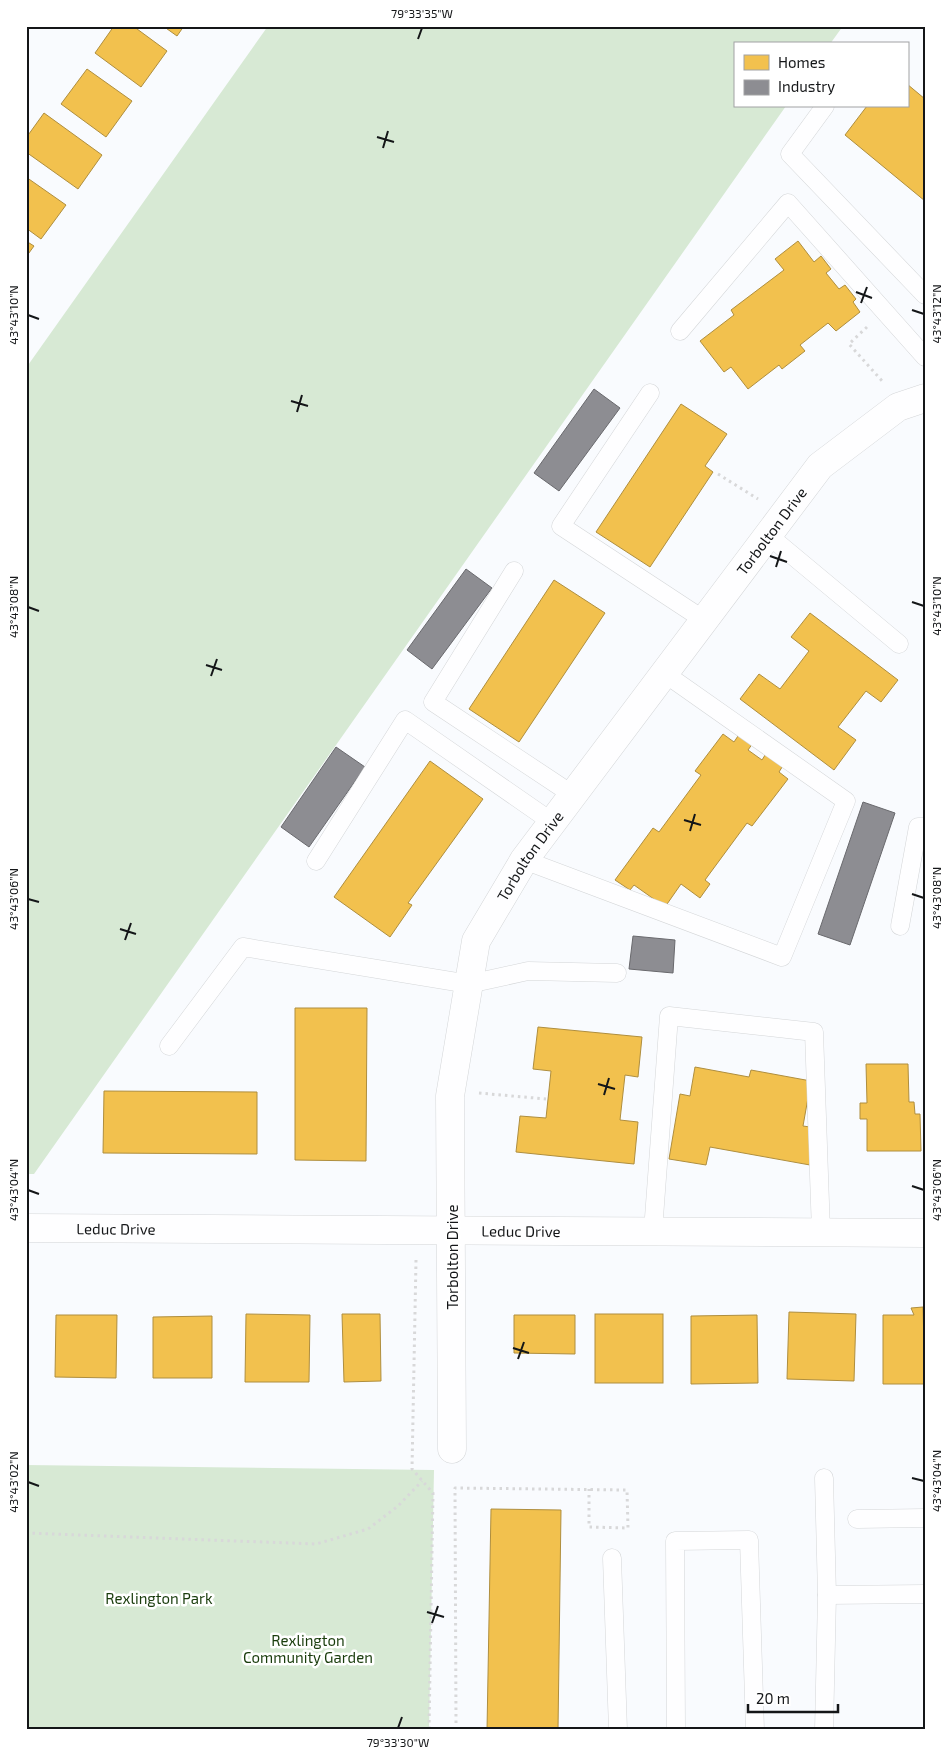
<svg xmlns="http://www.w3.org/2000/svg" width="951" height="1756" font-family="'Exo 2',sans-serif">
<rect width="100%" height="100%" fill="#f9fbfe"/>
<g fill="#d7e9d4">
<polygon points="268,26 843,26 830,44 735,44 735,106 786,106 34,1174 26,1174 26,368"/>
<polygon points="26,1465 434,1470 429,1730 26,1730"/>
</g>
<g fill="#f2c14e" stroke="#af8e3e">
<polygon points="114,26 133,26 167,51 141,87 95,53"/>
<polygon points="163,26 184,26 177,36"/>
<polygon points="87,69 132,101 106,137 61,104"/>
<polygon points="907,84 925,99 925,201 845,135 867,106 907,106"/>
<polygon points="44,113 102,155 78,189 26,152 26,138"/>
<polygon points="26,177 66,205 41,239 26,228"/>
<polygon points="26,241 34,246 26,257"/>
<polygon points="798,241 814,262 821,256 831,269 826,273 839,289 845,285 856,299 853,302 860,312 836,331 828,323 800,345 805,351 782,369 779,365 748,389 731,367 724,372 700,341 734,315 731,310 784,270 775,259"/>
<polygon points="681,404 727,434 705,466 713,472 650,567 596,532"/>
<polygon points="554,580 605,613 519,742 469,709"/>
<polygon points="810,613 898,680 881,702 866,691 838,727 856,740 834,770 740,699 759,674 780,689 809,651 791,637"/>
<polygon points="740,733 753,743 748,750 762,760 767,752 784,764 779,772 788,779 752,826 747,823 705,880 710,884 700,898 681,884 665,907 634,885 630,890 615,880 653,828 659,832 701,775 695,771 723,734 734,742"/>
<polygon points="430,761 483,799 408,903 412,905 390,937 334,897"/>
<polygon points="295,1008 367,1008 366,1161 295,1160"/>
<polygon points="538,1027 642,1037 638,1077 625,1075 620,1120 638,1122 634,1164 516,1152 520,1116 546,1118 551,1071 533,1069"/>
<polygon points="866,1064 908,1064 909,1102 914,1102 915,1114 920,1114 921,1151 867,1151 867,1119 860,1119 860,1103 867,1103"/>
<polygon points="695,1067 749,1077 751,1070 811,1081 803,1126 817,1128 810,1165 710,1147 706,1165 669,1159 680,1094 690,1096"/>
<polygon points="104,1091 257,1092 257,1154 103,1153"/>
<polygon points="923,1307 925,1384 883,1384 883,1315 914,1315 911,1308"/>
<polygon points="789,1312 856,1314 854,1381 787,1379"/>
<polygon points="246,1314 310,1315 309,1382 245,1382"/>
<polygon points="342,1314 380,1314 381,1381 344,1382"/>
<rect x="595" y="1314" width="68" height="69"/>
<polygon points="56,1315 117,1315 116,1378 55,1377"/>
<polygon points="514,1315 575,1315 575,1354 514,1353"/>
<polygon points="757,1315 758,1383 691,1384 691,1316"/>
<polygon points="212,1316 212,1378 153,1378 153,1317"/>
<polygon points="491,1509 561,1510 558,1730 487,1730"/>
</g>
<g fill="#8d8d92" stroke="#69696d">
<polygon points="594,389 620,408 559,491 534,473"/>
<polygon points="466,569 492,588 432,669 407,650"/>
<polygon points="336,747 365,767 309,847 281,827"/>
<polygon points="863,802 895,813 850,945 818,934"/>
<polygon points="633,936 675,940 673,973 629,969"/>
</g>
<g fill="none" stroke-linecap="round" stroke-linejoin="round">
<g stroke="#d4d6d8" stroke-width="19">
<g id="service">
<polyline points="825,106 790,154 925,295"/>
<polyline points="680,331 788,203 925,357"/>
<polyline points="650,393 561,526 704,620"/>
<polyline points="768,535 899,644"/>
<polyline points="514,571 433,702 573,795"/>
<polyline points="524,860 782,957 846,801 664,673"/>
<polyline points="316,861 405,720 552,822"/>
<polyline points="900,926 918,827 925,827"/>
<polyline points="169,1046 243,947 469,984 528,971 617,973"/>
<polyline points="653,1231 669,1016 814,1032 821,1232"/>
<polyline points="857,1519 925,1518"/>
<polyline points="612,1558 618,1730"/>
<polyline points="827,1595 925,1594"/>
<polyline points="676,1730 675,1541 749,1540 755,1730"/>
<polyline points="824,1730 827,1595 824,1478"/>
</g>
</g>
<g stroke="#d4d6d8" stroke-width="29">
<g id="minor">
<path id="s1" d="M26,1228L925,1233"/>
<path id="s2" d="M452,1449L450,1096L476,941L524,860L820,466L898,407L925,398"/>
</g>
</g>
<g stroke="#d8d8d9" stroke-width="3" stroke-dasharray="2.5 4" stroke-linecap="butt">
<polyline points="867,327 849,344 883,382"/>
<polyline points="718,474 758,499"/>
<polyline points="479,1093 546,1099"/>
<polyline points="416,1260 412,1469 433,1493 429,1730"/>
<polyline points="26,1533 316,1544 368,1529 398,1506 422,1481"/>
<polyline points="456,1723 455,1488 627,1490 628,1528 589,1527 589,1489"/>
</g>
<use href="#service" stroke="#fefeff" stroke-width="18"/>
<use href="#minor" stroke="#fefeff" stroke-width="28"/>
</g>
<path fill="none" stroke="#141618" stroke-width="2" d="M418,39L422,28M377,137L394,142M383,148L388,131M856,292L872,298M861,303L867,287M912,310L924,314M28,315L39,319M291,401L308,406M297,412L302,395M770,556L787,562M776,567L781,551M912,602L924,606M28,607L39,611M206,665L222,670M211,676L217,659M684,820L701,825M690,831L695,814M912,894L924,898M28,899L39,902M120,929L136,934M125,940L131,923M598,1084L615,1089M604,1095L609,1078M912,1186L924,1190M28,1190L39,1194M513,1348L529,1353M518,1359L524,1342M912,1478L924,1481M28,1482L39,1486M427,1612L444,1617M432,1623L438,1606M398,1728L402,1717"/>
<g text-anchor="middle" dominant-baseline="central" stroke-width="5" stroke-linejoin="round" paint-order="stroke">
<g font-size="15" fill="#141618" stroke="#fff">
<text stroke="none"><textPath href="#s2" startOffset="1016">Torbolton Drive</textPath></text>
<text stroke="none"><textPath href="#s2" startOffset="611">Torbolton Drive</textPath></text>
<text stroke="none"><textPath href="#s1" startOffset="90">Leduc Drive</textPath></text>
<text stroke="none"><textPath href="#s1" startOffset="495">Leduc Drive</textPath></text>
<text transform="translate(452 1257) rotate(-90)">Torbolton Drive</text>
</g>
<g font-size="15" fill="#193c0c" stroke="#fff">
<text x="159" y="1598">Rexlington Park</text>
<text x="308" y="1640">Rexlington<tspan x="308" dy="17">Community Garden</tspan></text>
</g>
</g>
<rect width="951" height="1756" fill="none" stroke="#ffffff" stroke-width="55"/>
<rect x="734" y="42" width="175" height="65" fill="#ffffff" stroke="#a1a2a3"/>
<rect x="744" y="55" width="25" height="15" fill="#f2c14e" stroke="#a1a2a3"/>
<text x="778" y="68" font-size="15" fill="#141618">Homes</text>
<rect x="744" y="80" width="25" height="15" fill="#8d8d92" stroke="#a1a2a3"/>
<text x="778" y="92" font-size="15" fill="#141618">Industry</text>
<path d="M748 1704v8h90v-8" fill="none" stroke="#141618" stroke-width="2.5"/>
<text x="756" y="1704" font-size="15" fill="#141618" stroke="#ffffff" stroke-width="4" paint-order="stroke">20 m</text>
<rect x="28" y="28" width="896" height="1700" fill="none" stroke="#141618" stroke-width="2"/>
<g font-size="12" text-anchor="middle" fill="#141618">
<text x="422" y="18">79°33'35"W</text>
<text transform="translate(937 314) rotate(-90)" y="4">43°43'12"N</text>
<text transform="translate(14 315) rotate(-90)" y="4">43°43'10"N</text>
<text transform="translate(937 606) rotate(-90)" y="4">43°43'10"N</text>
<text transform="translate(14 607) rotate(-90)" y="4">43°43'08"N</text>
<text transform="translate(937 898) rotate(-90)" y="4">43°43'08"N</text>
<text transform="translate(14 899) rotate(-90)" y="4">43°43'06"N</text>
<text transform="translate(937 1190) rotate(-90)" y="4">43°43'06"N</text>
<text transform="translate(14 1190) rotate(-90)" y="4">43°43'04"N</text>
<text transform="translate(937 1481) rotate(-90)" y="4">43°43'04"N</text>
<text transform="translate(14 1482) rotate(-90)" y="4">43°43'02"N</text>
<text x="398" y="1747">79°33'30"W</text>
</g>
</svg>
